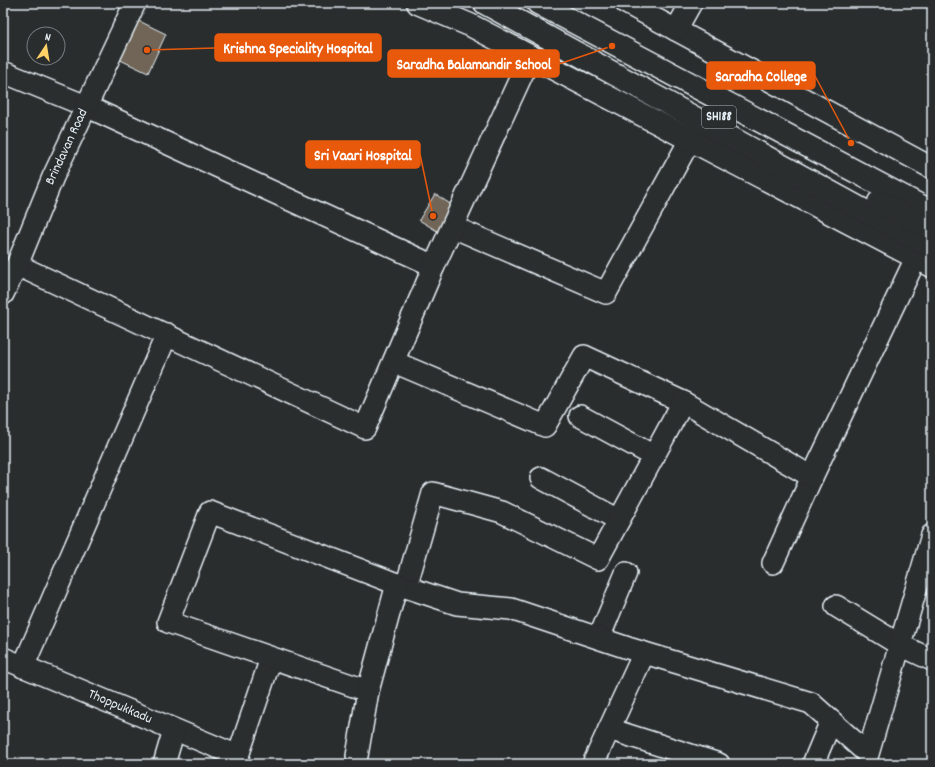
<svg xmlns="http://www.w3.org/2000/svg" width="935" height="767" font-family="Dekko,sans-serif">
<rect width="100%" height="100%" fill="#2a2d2e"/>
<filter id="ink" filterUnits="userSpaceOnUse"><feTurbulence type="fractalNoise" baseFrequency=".025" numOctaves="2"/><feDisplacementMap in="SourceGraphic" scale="8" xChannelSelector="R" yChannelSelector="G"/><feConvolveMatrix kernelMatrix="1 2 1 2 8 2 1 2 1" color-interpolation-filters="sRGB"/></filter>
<g filter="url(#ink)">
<g fill="#6f6556" stroke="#e8f1f8">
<polygon points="135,19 166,34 148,73 116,58"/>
<polygon points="435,194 458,209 442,234 419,220"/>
</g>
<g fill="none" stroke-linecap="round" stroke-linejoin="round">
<g stroke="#e8f1f8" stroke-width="24">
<g id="minor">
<polyline points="626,3 932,168"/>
<polyline points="676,30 691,3"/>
<polyline points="3,72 86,106 434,266"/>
<polyline points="453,227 606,293 690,140"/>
<polyline points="17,265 365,428 434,266 530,57"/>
<polyline points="3,294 17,265 53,177 135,3"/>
<polyline points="394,362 545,426 584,356 683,402"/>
<polyline points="580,416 654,456"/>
<polyline points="541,478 619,520"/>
<polyline points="773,563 812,477"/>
<polyline points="406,587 433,493 502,512 598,559 683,402 812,477 916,258"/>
<polyline points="836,606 900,645 932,660"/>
<polyline points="599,638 626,573"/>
<polyline points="3,658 238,756 271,658"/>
<polyline points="23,667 167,334"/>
<polyline points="368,691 168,622 210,512 397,584 457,604 511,609 628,648 811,703 868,754 932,535"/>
<polyline points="609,729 719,764"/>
<polyline points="357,756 368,691 397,584"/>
<polyline points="164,764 174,730"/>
<polyline points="593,764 644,653"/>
<polyline points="813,764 831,721"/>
</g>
</g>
<g stroke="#e8f1f8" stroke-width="25">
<g id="major">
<polyline points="418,3 470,25 932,266"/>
<polyline points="485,3 932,248"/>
<polyline points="538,3 932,212"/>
<polyline points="879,202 932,230"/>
</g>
</g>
<use href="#minor" stroke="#2a2d2e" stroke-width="21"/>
<use href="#major" stroke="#2a2d2e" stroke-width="22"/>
</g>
</g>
<g text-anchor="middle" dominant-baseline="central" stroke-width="4" stroke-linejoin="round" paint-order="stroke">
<rect fill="#2a2d2e" stroke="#afb6bb" stroke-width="1" x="702" y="106" width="34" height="22" rx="3"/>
<g font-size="13" font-weight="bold" fill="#e8f1f8">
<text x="719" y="117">SH188</text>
</g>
<g font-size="14" fill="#e8f1f8" stroke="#2a2d2e">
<text transform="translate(67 147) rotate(-65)">Brindavan Road</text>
<text transform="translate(120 707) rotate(23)">Thoppukkadu</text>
</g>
</g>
<path fill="none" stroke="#e8590c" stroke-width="1.5" d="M147 50L215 48M612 46L559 64M851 143L815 76M433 216L420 154"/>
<g fill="#e8590c" stroke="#2a2d2e" stroke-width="1.5">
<circle cx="147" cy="50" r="4"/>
<circle cx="612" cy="46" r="4"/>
<circle cx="851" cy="143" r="4"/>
<circle cx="433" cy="216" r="4"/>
</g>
<g fill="#e8590c" stroke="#e8590c" stroke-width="1.5">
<rect x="215" y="34" width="166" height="27" rx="4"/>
<rect x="388" y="50" width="171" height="27" rx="4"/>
<rect x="707" y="62" width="108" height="27" rx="4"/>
<rect x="306" y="141" width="114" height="27" rx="4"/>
</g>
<g font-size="15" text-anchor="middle" font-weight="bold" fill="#fff">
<text x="298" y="53">Krishna Speciality Hospital</text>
<text x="474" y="69">Saradha Balamandir School</text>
<text x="761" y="81">Saradha College</text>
<text x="363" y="160">Sri Vaari Hospital</text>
</g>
<rect width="935" height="767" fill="none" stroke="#2a2d2e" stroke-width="16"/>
<rect x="8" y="8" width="919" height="751" fill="none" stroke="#e8f1f8" stroke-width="1.5" filter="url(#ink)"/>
<g transform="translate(46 46) rotate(12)"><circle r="19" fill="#2a2d2e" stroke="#767b7f"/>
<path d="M0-3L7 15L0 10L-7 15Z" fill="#ffd166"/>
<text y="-6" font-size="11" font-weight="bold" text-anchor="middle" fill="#e8f1f8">N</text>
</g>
</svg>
